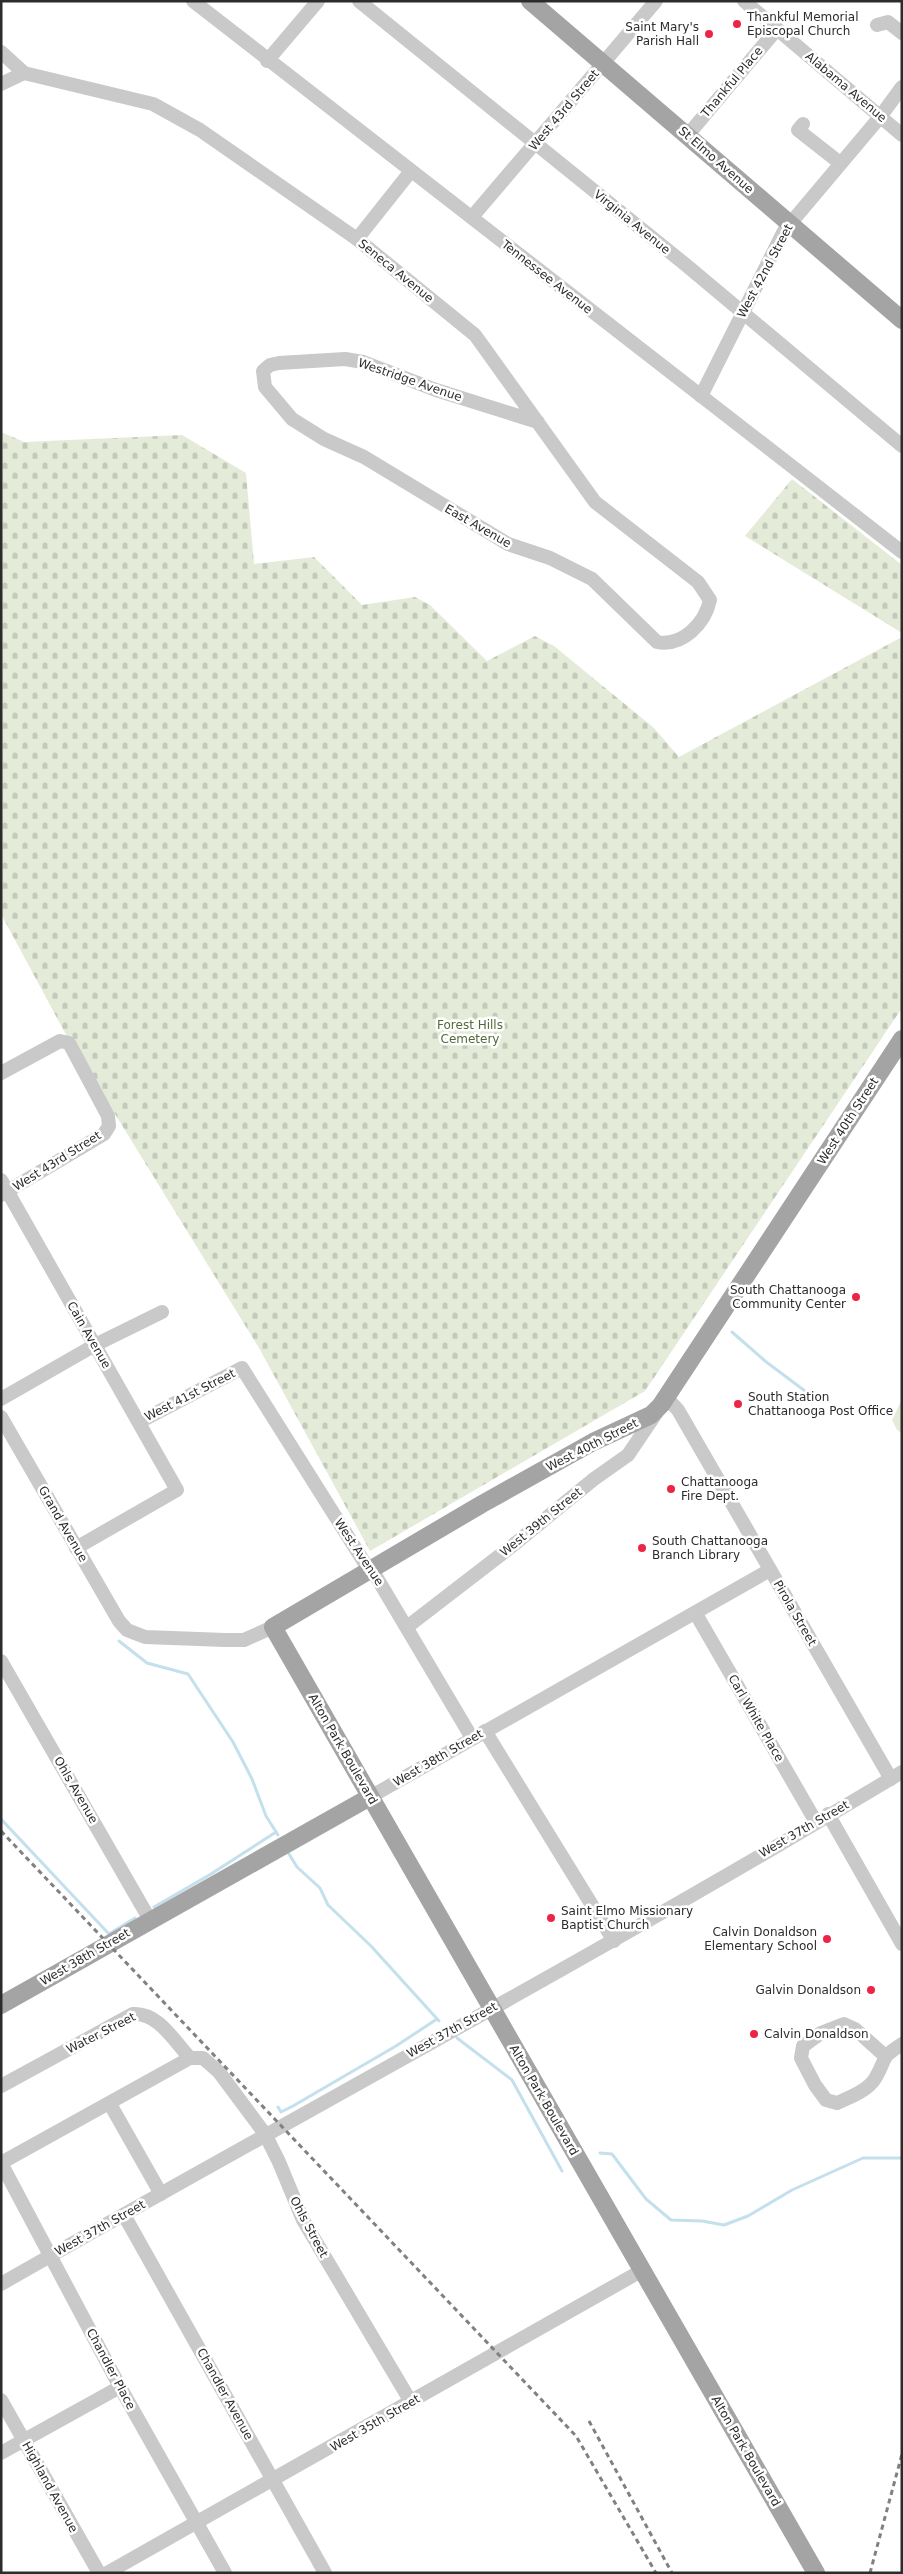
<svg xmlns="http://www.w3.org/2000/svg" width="903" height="2574" font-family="'DejaVu Sans',sans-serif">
<defs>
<pattern id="cemetery-stones" width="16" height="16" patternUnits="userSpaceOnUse" patternTransform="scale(1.25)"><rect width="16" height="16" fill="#e4ebd8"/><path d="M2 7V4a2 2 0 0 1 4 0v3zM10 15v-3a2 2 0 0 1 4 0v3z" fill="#c4caba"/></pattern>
</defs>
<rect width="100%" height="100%" fill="#fff"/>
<polygon fill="#e4ebd8" points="902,1399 902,1433 897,1430 892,1420"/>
<g fill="url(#cemetery-stones)">
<polygon points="1,432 24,442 182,435 246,473 254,564 314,557 362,605 415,597 430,605 487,661 535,636 554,646 654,728 679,757 902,637 902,1008 645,1391 370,1551 259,1348 64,1031 1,914"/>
<polygon points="792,479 902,565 902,633 745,536"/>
</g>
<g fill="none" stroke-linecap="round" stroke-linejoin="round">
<g stroke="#c3e0ec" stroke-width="3">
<polyline points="732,1332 765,1361 817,1400"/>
<polyline points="119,1641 147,1663 188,1674 233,1742 252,1779 266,1816 278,1835"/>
<polyline points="1,1819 109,1934 135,1918"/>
<polyline points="289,1854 297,1867 320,1888 328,1905 371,1946 439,2021"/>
<polyline points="154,1907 211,1874 276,1832"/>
<polyline points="457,2038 512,2080 562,2171"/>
<polyline points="278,2107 281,2112 293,2106 396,2046 437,2019"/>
<polyline points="600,2153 612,2154 646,2199 671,2220 702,2221 724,2225 748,2216 792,2190 863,2158 902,2158"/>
</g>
<g stroke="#c9c9c9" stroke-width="14">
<polyline points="193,1 902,552"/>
<polyline points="359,1 686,265 902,446"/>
<polyline points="744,1 902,135"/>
<polyline points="877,25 888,22 902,33"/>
<path d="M1,52L24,73L153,104L200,130L357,239L475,335L595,502L698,582L710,600C705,623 683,647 657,642L592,579L550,558L508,544L364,457L324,439L292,419L265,387L263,371L270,365L279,363L345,359L363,362L436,390L538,422"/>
<polyline points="267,61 318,1"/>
<polyline points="1,84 24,73"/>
<polyline points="803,124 798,130 840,163"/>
<polyline points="687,136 777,29"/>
<polyline points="472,217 656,1"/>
<polyline points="357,239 411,171"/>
<polyline points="701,396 784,231 880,117 902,87"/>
<polyline points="1,1073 60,1041 69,1043 108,1116 109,1126 104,1134 1,1195"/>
<polyline points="1,1180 177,1490 76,1548"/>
<polyline points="666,1397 678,1410 891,1779"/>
<polyline points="1,1399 95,1345 162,1312"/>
<polyline points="1,1417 119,1621 127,1630 145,1637 225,1640 244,1640 273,1627"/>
<polyline points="139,1422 242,1368 364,1562 377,1578 472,1738"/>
<polyline points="696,1614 816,1822"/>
<polyline points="407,1627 512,1546 594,1479 628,1455 657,1412"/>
<polyline points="1,1661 150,1920"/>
<polyline points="485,1731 614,1941"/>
<polyline points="370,1797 770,1570"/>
<polyline points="828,1814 902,1944"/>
<path d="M884,2055L855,2029L844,2024L821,2033L803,2046L801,2058L815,2085L826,2100L837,2103C851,2097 869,2090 876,2077C888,2056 879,2059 902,2044"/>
<path d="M1,2086L133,2014C158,2012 174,2041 190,2058"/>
<polyline points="110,2104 161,2194"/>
<polyline points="1,2163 190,2058 203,2058 219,2072 265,2134 279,2162 303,2220 411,2402"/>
<polyline points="1,2163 120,2387 225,2573"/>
<polyline points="124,2215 325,2573"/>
<path d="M1,2284C301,2113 606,1950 902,1772"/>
<polyline points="1,2400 99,2573"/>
<polyline points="1,2453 120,2387"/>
<polyline points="107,2573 641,2271"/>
</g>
<g stroke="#a4a4a4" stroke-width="18">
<polyline points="530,1 902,320"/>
<polyline points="1,2005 370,1797"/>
<polyline points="816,2573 273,1627 482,1504 593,1442 651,1415 661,1405 902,1039"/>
</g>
<g stroke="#818181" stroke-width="3" stroke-dasharray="5 4" stroke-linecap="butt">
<polyline points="1,1831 576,2436 656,2573"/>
<polyline points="589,2421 672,2573"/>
<polyline points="870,2573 902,2454"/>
</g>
</g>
<g fill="#ec2547" stroke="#fff" stroke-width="2">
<circle cx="737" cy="24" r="5"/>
<circle cx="709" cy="34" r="5"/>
<circle cx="856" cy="1297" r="5"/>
<circle cx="738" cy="1404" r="5"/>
<circle cx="671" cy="1489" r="5"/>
<circle cx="642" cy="1548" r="5"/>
<circle cx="551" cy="1918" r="5"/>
<circle cx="827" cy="1939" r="5"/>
<circle cx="871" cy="1990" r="5"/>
<circle cx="754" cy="2034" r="5"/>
</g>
<g text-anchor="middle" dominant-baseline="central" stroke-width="5" stroke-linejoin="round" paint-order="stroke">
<g font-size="12" fill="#2c2c2c" stroke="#fff" text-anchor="start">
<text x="747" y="17">Thankful Memorial<tspan x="747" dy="14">Episcopal Church</tspan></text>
<text x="699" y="27" text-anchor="end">Saint Mary's<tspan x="699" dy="14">Parish Hall</tspan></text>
<text x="846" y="1290" text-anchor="end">South Chattanooga<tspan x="846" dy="14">Community Center</tspan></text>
<text x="748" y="1397">South Station<tspan x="748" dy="14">Chattanooga Post Office</tspan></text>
<text x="681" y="1482">Chattanooga<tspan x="681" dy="14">Fire Dept.</tspan></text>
<text x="652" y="1541">South Chattanooga<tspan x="652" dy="14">Branch Library</tspan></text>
<text x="561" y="1911">Saint Elmo Missionary<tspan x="561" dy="14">Baptist Church</tspan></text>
<text x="817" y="1932" text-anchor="end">Calvin Donaldson<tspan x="817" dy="14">Elementary School</tspan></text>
<text x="861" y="1990" text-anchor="end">Galvin Donaldson</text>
<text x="764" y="2034">Calvin Donaldson</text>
</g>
<g font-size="12" fill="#2c2c2c" stroke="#fff">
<text transform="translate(732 82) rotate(-50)">Thankful Place</text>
<text transform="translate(846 87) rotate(40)">Alabama Avenue</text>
<text transform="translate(564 110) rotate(-50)">West 43rd Street</text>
<text transform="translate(716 160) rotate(41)">St Elmo Avenue</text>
<text transform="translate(632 222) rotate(39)">Virginia Avenue</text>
<text transform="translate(396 271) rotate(39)">Seneca Avenue</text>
<text transform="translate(765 271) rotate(-62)">West 42nd Street</text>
<text transform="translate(547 277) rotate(38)">Tennessee Avenue</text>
<text transform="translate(410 380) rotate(19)">Westridge Avenue</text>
<text transform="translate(478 526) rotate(30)">East Avenue</text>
<text transform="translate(848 1121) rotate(-57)">West 40th Street</text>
<text transform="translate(57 1161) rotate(-32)">West 43rd Street</text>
<text transform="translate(89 1335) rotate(60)">Cain Avenue</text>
<text transform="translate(190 1395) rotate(-27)">West 41st Street</text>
<text transform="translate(592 1445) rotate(-27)">West 40th Street</text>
<text transform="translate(541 1522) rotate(-39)">West 39th Street</text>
<text transform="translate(63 1524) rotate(60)">Grand Avenue</text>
<text transform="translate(359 1552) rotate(56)">West Avenue</text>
<text transform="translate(795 1613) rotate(60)">Pirola Street</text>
<text transform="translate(756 1718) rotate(60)">Carl White Place</text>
<text transform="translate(343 1749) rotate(60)">Alton Park Boulevard</text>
<text transform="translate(438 1758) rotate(-30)">West 38th Street</text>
<text transform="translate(76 1790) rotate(60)">Ohls Avenue</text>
<text transform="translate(804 1829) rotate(-30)">West 37th Street</text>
<text transform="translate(85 1957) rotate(-30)">West 38th Street</text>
<text transform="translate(452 2030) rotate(-29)">West 37th Street</text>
<text transform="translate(101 2033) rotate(-27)">Water Street</text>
<text transform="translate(544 2100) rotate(60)">Alton Park Boulevard</text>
<text transform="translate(309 2227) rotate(62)">Ohls Street</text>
<text transform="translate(100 2228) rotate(-29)">West 37th Street</text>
<text transform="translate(111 2369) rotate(62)">Chandler Place</text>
<text transform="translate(225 2394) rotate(61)">Chandler Avenue</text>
<text transform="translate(375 2423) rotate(-30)">West 35th Street</text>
<text transform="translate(746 2451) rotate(60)">Alton Park Boulevard</text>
<text transform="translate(50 2487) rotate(61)">Highland Avenue</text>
</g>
<g font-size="12" fill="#546938" stroke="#fff">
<text x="470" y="1025">Forest Hills<tspan x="470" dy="14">Cemetery</tspan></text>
</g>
</g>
<rect width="903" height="2574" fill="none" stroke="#2c2c2c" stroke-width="5"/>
</svg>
